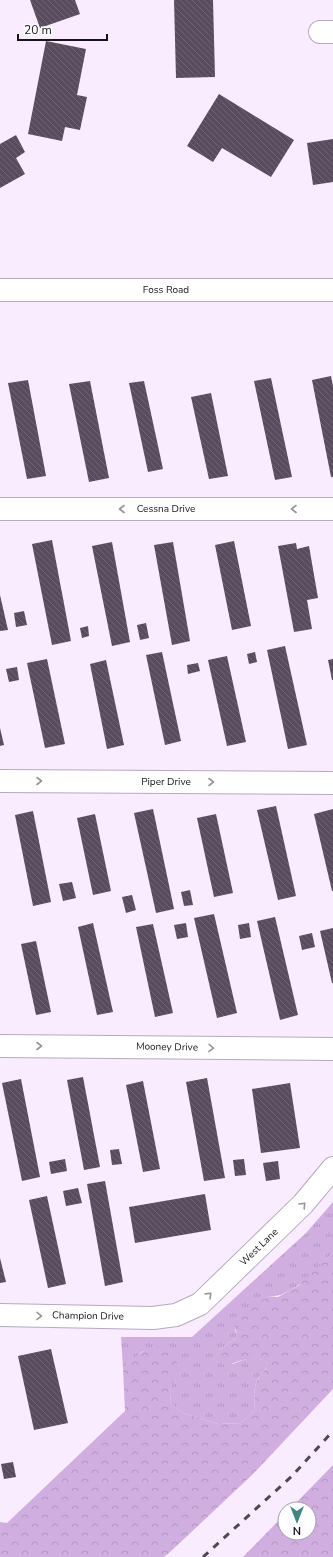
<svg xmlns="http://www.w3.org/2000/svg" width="333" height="1557" font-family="'Nunito Sans',sans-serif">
<defs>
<pattern id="grass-tufts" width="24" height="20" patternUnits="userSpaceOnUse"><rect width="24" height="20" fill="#d0afe0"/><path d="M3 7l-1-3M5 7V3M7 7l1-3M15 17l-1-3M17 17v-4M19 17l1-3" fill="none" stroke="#b296c0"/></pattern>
<pattern id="forest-crowns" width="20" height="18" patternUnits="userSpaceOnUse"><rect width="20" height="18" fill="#d0afe0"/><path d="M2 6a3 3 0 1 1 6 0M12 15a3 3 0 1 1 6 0" fill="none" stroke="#b296c0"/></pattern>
<pattern id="building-back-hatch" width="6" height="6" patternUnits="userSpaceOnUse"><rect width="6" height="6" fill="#594c5f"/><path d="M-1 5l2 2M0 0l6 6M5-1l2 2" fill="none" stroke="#6c6271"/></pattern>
</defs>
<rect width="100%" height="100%" fill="#f8ecfe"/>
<path fill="url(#grass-tufts)" d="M333,1202V1253C314,1271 295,1296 267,1297L235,1330L237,1334L235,1339L219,1350L233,1364C244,1359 255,1355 266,1362L267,1368C252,1381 254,1391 255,1410L241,1423L218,1424L181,1412L171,1403L170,1393L172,1381L143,1351L123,1368L121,1337H192L306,1233Z"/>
<g fill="url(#forest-crowns)">
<path d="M333,1253V1389L252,1475L169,1553L164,1557H0V1522L7,1523L125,1411L123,1368C138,1354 161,1333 178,1357L170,1393L171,1403L181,1412L218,1424L241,1423L255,1410C254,1391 252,1382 267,1368L266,1362C252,1354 237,1363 223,1365L217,1359L219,1350L235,1339L237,1334L234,1323L238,1316L267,1297H278L298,1286Z"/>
<polygon points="333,1465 333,1557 243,1557 285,1514 285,1533 309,1533 309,1509 290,1509"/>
</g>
<g fill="url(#building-back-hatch)">
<polygon points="30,0 75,0 80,14 40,28"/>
<polygon points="174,0 213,0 215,77 176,78"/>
<polygon points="46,41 86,49 77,95 87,97 80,130 65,127 62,141 28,134"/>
<polygon points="219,94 294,140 271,177 222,148 213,162 187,146"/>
<polygon points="16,135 25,152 16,158 25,174 0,188 0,144"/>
<polygon points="333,139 333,182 313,185 307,143"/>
<polygon points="331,376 333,386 333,477 331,477 312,380"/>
<polygon points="271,378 292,477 275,480 254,381"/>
<polygon points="28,380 46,476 27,479 8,383"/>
<polygon points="90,381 109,478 89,482 69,384"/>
<polygon points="144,381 163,469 148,472 129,383"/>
<polygon points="211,393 228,476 209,479 191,397"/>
<polygon points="52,540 71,641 52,645 32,544"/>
<polygon points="234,541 251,626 232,630 215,545"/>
<polygon points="112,542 130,642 112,646 92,546"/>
<polygon points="173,542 190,641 172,645 154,545"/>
<polygon points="296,543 297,549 309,546 318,598 307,600 312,629 294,632 278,546"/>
<polygon points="0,595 8,630 0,631"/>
<polygon points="24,611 27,625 16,627 14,613"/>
<polygon points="146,623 149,638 140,640 137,625"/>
<polygon points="88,626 89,636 82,638 80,628"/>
<polygon points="285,646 307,745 288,749 267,650"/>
<polygon points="162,652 181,741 165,745 146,655"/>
<polygon points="255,652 257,662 249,664 247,654"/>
<polygon points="227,656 246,742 227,746 208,660"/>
<polygon points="47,659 65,744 45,748 27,663"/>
<polygon points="333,659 333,680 332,680 328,660"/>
<polygon points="106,660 124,745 107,749 90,664"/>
<polygon points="198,663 200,671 188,674 187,665"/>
<polygon points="17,667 19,680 9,682 6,669"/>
<polygon points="0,728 4,745 0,746"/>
<polygon points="276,806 296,896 278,900 257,810"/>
<polygon points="153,809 174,909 156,913 134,813"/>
<polygon points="333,809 333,891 332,891 314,814"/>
<polygon points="33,811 51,902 33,906 15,815"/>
<polygon points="95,814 111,891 93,895 77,818"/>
<polygon points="216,814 233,893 214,897 197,818"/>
<polygon points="72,882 76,898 63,901 59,884"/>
<polygon points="190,890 193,905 184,906 181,892"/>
<polygon points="132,895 136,910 126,913 122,897"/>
<polygon points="214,914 237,1013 217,1018 194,918"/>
<polygon points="275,917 298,1015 280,1020 257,921"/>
<polygon points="93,923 113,1012 97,1015 78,927"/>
<polygon points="186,923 188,937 177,939 174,925"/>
<polygon points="249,923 251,937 240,939 238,925"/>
<polygon points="153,924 173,1013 155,1017 136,927"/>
<polygon points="333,928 333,983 332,983 320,931"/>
<polygon points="312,933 315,947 302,950 299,936"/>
<polygon points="36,941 51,1012 36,1015 21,944"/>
<polygon points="83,1077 100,1167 84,1170 67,1080"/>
<polygon points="207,1078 225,1178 204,1181 186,1082"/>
<polygon points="21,1079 40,1177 22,1181 2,1083"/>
<polygon points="143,1081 160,1169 143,1172 126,1085"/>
<polygon points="290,1083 300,1148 261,1153 252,1089"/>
<polygon points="119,1149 122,1164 112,1165 110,1150"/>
<polygon points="65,1159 67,1171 51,1174 49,1162"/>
<polygon points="244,1159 246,1175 235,1176 233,1160"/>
<polygon points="278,1161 280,1179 266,1181 263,1163"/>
<polygon points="105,1181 123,1282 105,1286 87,1184"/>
<polygon points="78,1188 82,1203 66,1206 63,1191"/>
<polygon points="205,1194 211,1230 135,1243 129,1207"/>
<polygon points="47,1196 66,1284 48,1288 29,1200"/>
<polygon points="0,1258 6,1282 0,1283"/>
<polygon points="51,1349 68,1423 34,1430 18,1356"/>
<polygon points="13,1462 16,1477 4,1479 1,1464"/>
</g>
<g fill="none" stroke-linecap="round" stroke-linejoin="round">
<g stroke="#b7a9bf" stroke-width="24">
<g id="minor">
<polyline points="320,32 333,32"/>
<polyline points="0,509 333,509"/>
<polyline points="0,781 333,783"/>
<polyline points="0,1046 333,1049"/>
<polyline points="0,1315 153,1318 176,1315 200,1304 303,1204 333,1168"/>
</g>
</g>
<g stroke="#b7a9bf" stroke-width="24">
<polyline id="tertiary" points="0,290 333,290"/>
</g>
<use href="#minor" stroke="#fff" stroke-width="22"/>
<use href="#tertiary" stroke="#fff" stroke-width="22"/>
<polyline stroke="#4f4853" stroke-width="3" stroke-dasharray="7 7" stroke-linecap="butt" points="203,1557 292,1476 333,1431"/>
</g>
<defs><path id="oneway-chevron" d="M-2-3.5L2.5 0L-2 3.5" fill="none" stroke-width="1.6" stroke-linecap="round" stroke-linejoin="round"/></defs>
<g stroke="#989599">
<use href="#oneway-chevron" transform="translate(122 509) rotate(-180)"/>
<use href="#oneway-chevron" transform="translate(294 509) rotate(-180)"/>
<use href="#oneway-chevron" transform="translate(39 781)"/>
<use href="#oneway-chevron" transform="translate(211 782)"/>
<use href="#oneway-chevron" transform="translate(39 1046)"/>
<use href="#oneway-chevron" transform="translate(211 1048) rotate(1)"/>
<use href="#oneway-chevron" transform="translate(303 1205) rotate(-47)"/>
<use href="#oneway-chevron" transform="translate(209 1295) rotate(-44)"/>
<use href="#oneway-chevron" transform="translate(39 1316) rotate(1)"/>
</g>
<g text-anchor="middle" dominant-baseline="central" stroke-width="4" stroke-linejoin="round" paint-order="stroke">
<g font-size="10" fill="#19141c" stroke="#fefefe">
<text x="166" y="290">Foss Road</text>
<text x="166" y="509">Cessna Drive</text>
<text x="166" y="782">Piper Drive</text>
<text transform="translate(167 1047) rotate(1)">Mooney Drive</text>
<text transform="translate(259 1247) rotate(-44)">West Lane</text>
<text transform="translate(88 1316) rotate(1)">Champion Drive</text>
</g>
</g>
<g transform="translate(297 1521) rotate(180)"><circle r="19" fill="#fefefe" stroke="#a2a0a4"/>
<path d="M0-3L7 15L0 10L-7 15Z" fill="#3f8784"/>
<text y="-6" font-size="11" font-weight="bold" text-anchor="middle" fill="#19141c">N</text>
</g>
<path d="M18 34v6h89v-6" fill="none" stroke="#19141c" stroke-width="2"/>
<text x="24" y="34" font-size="12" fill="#19141c" stroke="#fefefe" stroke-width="3" paint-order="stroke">20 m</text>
</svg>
